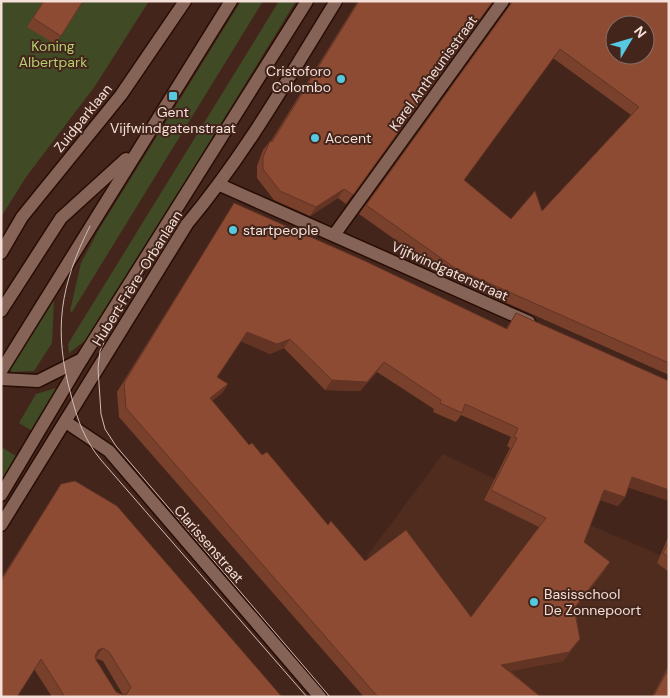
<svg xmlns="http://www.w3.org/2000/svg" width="670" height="698" font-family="'DM Sans',sans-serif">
<rect width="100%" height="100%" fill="#43251b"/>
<polygon fill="#502c1e" points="443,454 588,524 669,559 669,697 450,697 431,645 367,556"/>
<g fill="#404b26">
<polygon points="1,1 149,1 95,86 26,177 1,217"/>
<polygon points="241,1 263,1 72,312 70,311 81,263 98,231"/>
<polygon points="279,1 296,1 90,337 69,353 68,344"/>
<polygon points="54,300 52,343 34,371 12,372 10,369"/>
<polygon points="56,388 56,391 32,431 19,423 36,394"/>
<polygon points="3,448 16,456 1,481 1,451"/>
</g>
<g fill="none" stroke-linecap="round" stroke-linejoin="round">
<g stroke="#280d04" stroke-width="15">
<g id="minor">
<polyline points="220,185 529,322"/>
<polyline points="334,235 503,1"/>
<polyline points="1,253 22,217 121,95 185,1"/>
<polyline points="1,311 61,218 126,159"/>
<polyline points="1,371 231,1"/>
<polyline points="1,379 38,381 82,359"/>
<polyline points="66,422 109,451 320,697"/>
<polyline points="1,495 82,359 307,1"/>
<path d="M1,525L187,224C245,155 289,77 336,1"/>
</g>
</g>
<use href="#minor" stroke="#866357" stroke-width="12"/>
<g stroke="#d2bcb4" stroke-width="1">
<path d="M90,226C60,286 53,330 71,395C77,419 85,441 101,460L307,697"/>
<polyline points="136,275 100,351 98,368 101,414 105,429 116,446 330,697"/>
</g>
</g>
<g fill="#79402c" fill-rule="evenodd">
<polygon points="43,1 83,1 55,44 27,27"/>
<polygon points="358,1 493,1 346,204 338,198 310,216 274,200 257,178 257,166 263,150 270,141 271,141"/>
<path d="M510,1H669V375L448,277L359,214L510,5ZM553,58L631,115L542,211L511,219L464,180Z"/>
<path d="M234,203L506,329L516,313L628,488L625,497L618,506L600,500L584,542L604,571L575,608L580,639L563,661L510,671L541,697H364L119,417L117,392L228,213ZM241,341L270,354L284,348L325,390L360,391L377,372L434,409L433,412L456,422L461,415L511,437L507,446L510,448L484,500L539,527L471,617L365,561L328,525L262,455L249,445L212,401L222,393L228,384L217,377Z"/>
<path d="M61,484L282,697H52L34,669L1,697V579ZM95,658L103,661L123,695L116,692L96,660Z"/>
<polygon points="669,535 669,572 657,563"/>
<polygon points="669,665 669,697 652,697"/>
</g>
<g fill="#633424">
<polygon points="344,189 338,198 310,216 316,207"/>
<polygon points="247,332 290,339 284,348 270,354 240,341"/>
<polygon points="384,362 377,372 360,391 325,390 332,380"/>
<polygon points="228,384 222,393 203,408 210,398"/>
<polygon points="632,477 669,490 669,501 626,487"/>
<polygon points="604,490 625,497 618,506 597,499"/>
<polygon points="610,562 604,571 568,617 574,608"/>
<polygon points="580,639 563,661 495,674 501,665"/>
<polygon points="103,648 96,658 91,659 98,650"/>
</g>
<g fill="#8d4b33" stroke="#633424" fill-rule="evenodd">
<polygon points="44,1 83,1 61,36 33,18"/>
<polygon points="359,1 493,1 353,195 344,189 316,207 280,191 263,169 263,157 270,141 272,142"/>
<path d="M513,1H669V363L455,268L366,205ZM615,25H645V55H615ZM560,49L639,107L542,211L535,191L511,219L464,180Z"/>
<path d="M234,203L365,261L507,329L516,313L669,381V490L632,477L625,497L604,490L584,542L610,562L574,608L580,639L569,652L501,665L541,697H378L126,408L124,383ZM247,332L277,344L290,339L332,380L367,382L384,362L441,400L440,403L462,413L465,404L518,428L514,437L517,438L491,490L546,518L471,617L406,530L365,561L331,521L328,525L267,452L262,455L252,443L249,445L210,398L228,384L217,377Z"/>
<path d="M75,481L117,506L282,697H65L41,659L17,697H1V581L61,484ZM103,648L109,652L131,687L127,694L123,695L116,692L96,660L95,656L98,650Z"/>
<polygon points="669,541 669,557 663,553"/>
<polygon points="669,668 669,697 653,697"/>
</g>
<g fill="#56c9e0" stroke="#43251b" stroke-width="2">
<circle cx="341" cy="79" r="5"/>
<rect x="168" y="91" width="10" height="10" rx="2.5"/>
<circle cx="315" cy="138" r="5"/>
<circle cx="233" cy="230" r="5"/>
<circle cx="534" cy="602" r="5"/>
</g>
<g text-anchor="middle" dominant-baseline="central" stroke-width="4" stroke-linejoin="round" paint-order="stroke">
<g font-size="14" fill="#b4d171" stroke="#43251b">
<text x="53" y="46">Koning<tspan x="53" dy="16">Albertpark</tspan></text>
</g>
<g font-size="14" fill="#f4e0d8" stroke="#43251b" text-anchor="start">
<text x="331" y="71" text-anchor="end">Cristoforo<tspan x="331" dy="16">Colombo</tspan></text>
<text x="173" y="112" text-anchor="middle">Gent<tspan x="173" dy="16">Vijfwindgatenstraat</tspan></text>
<text x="325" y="138">Accent</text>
<text x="243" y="230">startpeople</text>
<text x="544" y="594">Basisschool<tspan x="544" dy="16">De Zonnepoort</tspan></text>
</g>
<g font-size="14" fill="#f4e0d8" stroke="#43251b">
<text transform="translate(433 73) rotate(-54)">Karel Antheunisstraat</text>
<text transform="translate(83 118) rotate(-51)">Zuidparklaan</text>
<text transform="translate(450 271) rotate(24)">Vijfwindgatenstraat</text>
<text transform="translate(137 278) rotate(-58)">Hubert Frère-Orbanlaan</text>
<text transform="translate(209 544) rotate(49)">Clarissenstraat</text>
</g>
</g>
<rect width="670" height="698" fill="none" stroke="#f4e0d8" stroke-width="5"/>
<g transform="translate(630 40) rotate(52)"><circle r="24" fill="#43251b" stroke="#8a7067"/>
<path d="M0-4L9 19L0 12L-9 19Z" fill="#56c9e0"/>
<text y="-8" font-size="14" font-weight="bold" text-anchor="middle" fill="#f4e0d8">N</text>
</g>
</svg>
